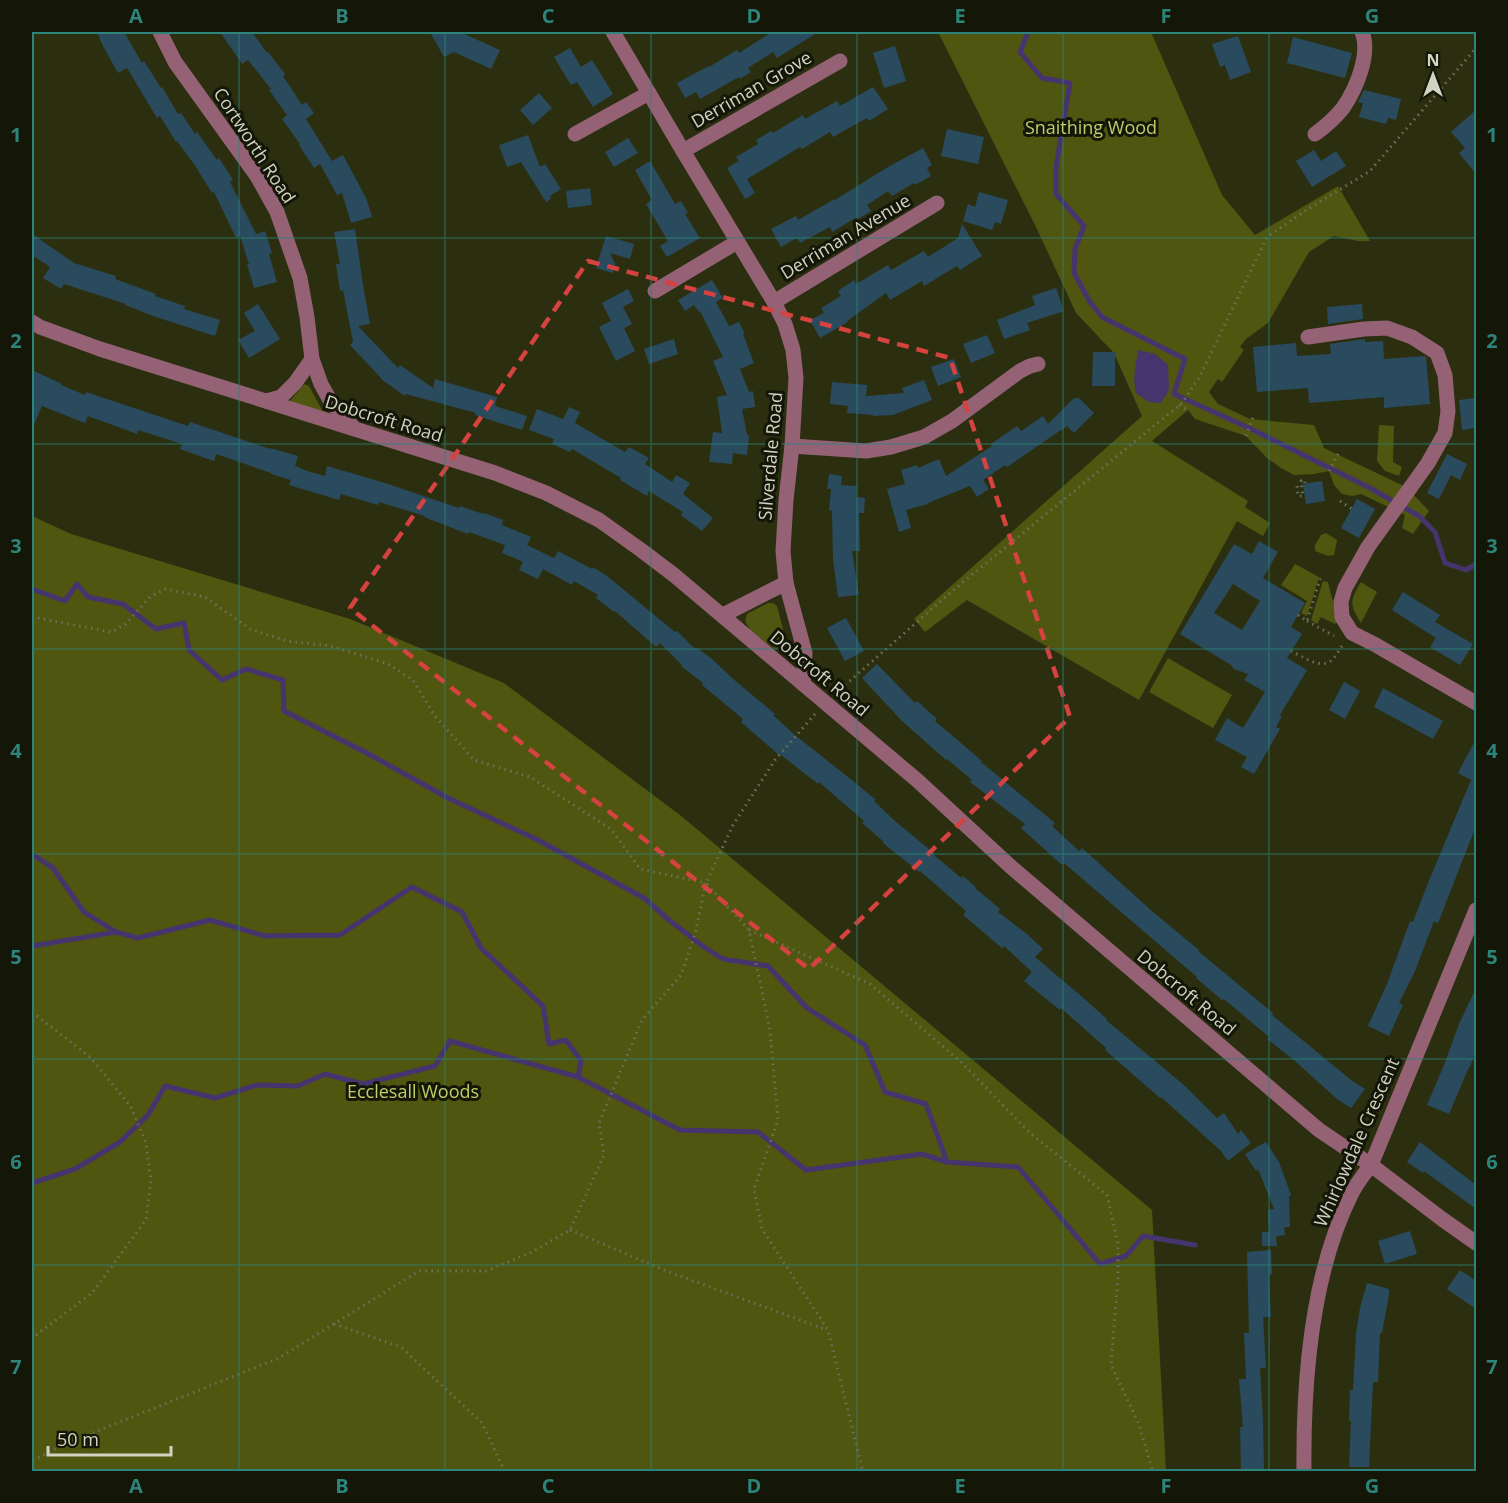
<svg xmlns="http://www.w3.org/2000/svg" width="1508" height="1503" font-family="'Open Sans',sans-serif">
<rect width="100%" height="100%" fill="#2b2f0f"/>
<g fill="#4f560f">
<polygon points="938,32 1151,32 1222,195 1255,235 1338,186 1370,241 1358,241 1334,236 1309,252 1268,323 1246,339 1240,347 1244,350 1222,382 1218,379 1209,392 1218,404 1250,419 1314,425 1324,448 1406,487 1429,511 1413,534 1402,528 1405,515 1361,494 1353,496 1342,494 1334,485 1329,471 1314,474 1294,475 1281,468 1266,457 1246,436 1195,419 1188,410 1152,441 1248,501 1245,507 1270,523 1263,536 1237,521 1139,700 967,600 925,632 914,619 1142,416 1114,353 1076,313 1036,227"/>
<polygon points="304,384 309,386 322,410 319,416 289,402"/>
<polygon points="1379,425 1394,426 1393,462 1402,467 1399,476 1385,471 1377,461"/>
<polygon points="32,516 71,534 350,619 504,683 680,815 1152,1210 1166,1471 32,1471"/>
<polygon points="1326,533 1337,540 1334,555 1328,556 1315,551 1315,545 1321,535"/>
<polygon points="1295,564 1319,577 1307,616 1301,613 1307,601 1281,585"/>
<path d="M1323,581L1328,582C1331,595 1335,608 1338,621L1335,624L1321,617L1317,624L1311,620Z"/>
<path d="M1361,582L1377,592L1361,623C1349,605 1350,600 1361,582Z"/>
<polygon points="768,603 773,603 777,606 786,641 781,648 775,649 751,631 745,621 747,614"/>
<polygon points="1168,658 1232,695 1213,728 1149,692"/>
</g>
<path fill="#46346e" d="M1138,350L1155,354L1168,365L1169,390L1161,403L1149,402L1136,393C1132,377 1136,366 1138,350Z"/>
<g fill="none" stroke-linecap="round" stroke-linejoin="round">
<g stroke="#46346e" stroke-width="5">
<polyline points="1028,32 1020,52 1042,78 1070,83 1056,167 1056,194 1084,226 1075,249 1074,273 1090,302 1102,317 1185,359 1174,394 1249,428 1370,488 1419,516 1435,532 1445,563 1466,570 1476,564"/>
<polyline points="32,589 65,601 77,584 88,597 123,604 156,629 184,623 189,650 222,680 246,669 283,680 284,711 365,752 448,798 536,839 644,898 669,920 704,947 723,959 768,966 807,1008 865,1045 885,1092 926,1104 947,1162 1018,1167 1100,1264 1126,1256 1143,1236 1195,1245"/>
<polyline points="32,854 53,868 84,912 116,932 138,938 210,920 265,936 340,935 412,887 462,912 481,948 543,1006 549,1044 566,1040 581,1061 578,1077 680,1130 758,1132 806,1170 922,1154 947,1162"/>
<polyline points="32,946 116,932"/>
<polyline points="32,1183 75,1169 120,1142 148,1115 165,1086 215,1098 257,1085 298,1086 325,1074 363,1084 435,1066 450,1041 578,1077"/>
</g>
</g>
<g fill="#2a4b5e" fill-rule="evenodd">
<polygon points="97,32 124,32 142,63 144,61 161,88 162,87 178,114 181,113 195,134 197,132 217,160 219,158 233,180 230,182 256,234 265,231 272,253 269,254 277,282 254,288 247,264 249,264 240,236 236,238 214,192 212,193 194,164 177,141 176,142 160,116 157,118 127,68 118,73 103,46"/>
<polygon points="220,32 252,32 267,53 268,52 285,74 283,76 302,105 306,102 314,113 306,119 332,161 343,155 366,198 372,217 351,223 342,193 337,195 320,164 314,168 299,145 300,144 282,119 287,115 269,90 271,89 248,60 242,64"/>
<polygon points="430,32 460,32 500,50 491,69 454,52 444,57"/>
<polygon points="772,32 818,32 777,58 773,52 748,68 751,72 740,79 739,77 700,99 696,92 685,98 677,83 709,66 709,67 737,50 739,53"/>
<polygon points="1238,36 1251,72 1230,80 1225,65 1220,67 1212,44"/>
<polygon points="1293,37 1352,53 1345,78 1287,63"/>
<polygon points="895,46 906,81 884,88 873,53"/>
<polygon points="570,48 581,67 592,60 613,94 593,107 577,82 571,85 554,57"/>
<polygon points="873,87 888,109 869,121 867,118 833,137 830,132 802,149 800,147 747,179 755,193 745,199 727,168 739,161 736,157 758,144 756,140 771,131 773,133 803,115 805,119 837,101 840,106"/>
<polygon points="1364,90 1401,99 1396,120 1388,118 1386,124 1359,117 1363,103 1358,102"/>
<polygon points="539,93 552,108 533,125 520,110"/>
<polygon points="1476,110 1476,174 1459,153 1465,148 1451,132"/>
<polygon points="947,129 984,137 978,164 941,156"/>
<polygon points="528,135 540,167 545,164 561,189 550,196 551,199 546,202 521,162 507,167 499,145"/>
<polygon points="628,138 638,153 614,167 605,152"/>
<polygon points="923,148 932,165 927,168 931,176 915,185 914,183 892,196 888,191 867,205 871,211 858,219 857,217 832,232 830,227 800,243 797,238 781,247 771,229 796,216 798,220 835,199 835,200 888,167"/>
<polygon points="1314,150 1321,161 1336,151 1346,166 1312,187 1296,161"/>
<polygon points="650,161 675,204 681,201 688,213 685,214 700,238 667,257 660,246 668,241 646,204 652,200 635,170"/>
<polygon points="590,188 592,205 568,208 566,191"/>
<polygon points="979,192 1008,200 1001,224 995,222 992,230 963,221 968,204 975,207"/>
<polygon points="962,224 982,256 960,270 957,266 924,286 922,281 890,300 886,293 847,321 848,322 820,338 810,320 824,313 821,308 841,296 838,291 854,280 856,284 888,265 891,270 924,251 928,257 958,238"/>
<polygon points="355,229 363,285 370,324 358,326 398,368 400,365 433,388 435,379 497,397 495,406 527,416 522,430 475,415 476,413 406,394 405,396 381,379 381,378 350,345 353,342 343,290 340,291 336,264 340,264 334,232"/>
<polygon points="32,234 74,263 116,276 115,279 156,294 155,296 185,306 184,309 220,320 215,336 156,317 125,305 126,304 64,284 61,289 43,278 50,267 32,255"/>
<polygon points="606,236 634,244 630,259 610,253 615,264 613,273 596,268"/>
<polygon points="712,280 723,298 716,302 729,326 739,322 745,334 743,334 754,363 740,369 749,392 753,391 755,407 742,409 747,435 749,436 747,455 733,453 732,464 709,462 713,432 722,433 717,397 727,395 713,361 723,357 700,311 699,312 694,305 685,311 678,300"/>
<polygon points="1056,288 1064,311 1027,323 1030,330 1004,339 997,320 1035,305 1032,296"/>
<polygon points="628,289 634,301 623,307 632,324 624,328 635,351 616,361 599,327 611,321 602,303"/>
<polygon points="258,304 280,339 249,358 238,340 255,331 244,313"/>
<polygon points="1362,304 1363,319 1328,324 1327,307"/>
<polygon points="987,335 995,353 971,363 963,344"/>
<polygon points="674,339 678,354 649,364 644,349"/>
<polygon points="1365,339 1365,342 1383,341 1384,359 1424,356 1426,357 1430,404 1384,408 1384,397 1309,403 1308,388 1257,392 1253,347 1296,343 1297,356 1331,354 1330,344"/>
<polygon points="1093,352 1115,352 1115,386 1092,386"/>
<polygon points="954,359 961,377 938,386 931,367"/>
<polygon points="32,370 62,384 61,385 85,395 86,392 188,426 190,422 270,449 270,448 298,456 295,466 307,471 325,476 327,466 385,483 459,508 460,506 483,514 484,513 503,520 502,525 531,537 527,545 554,558 558,551 592,569 593,567 607,576 675,632 677,631 695,649 696,647 712,659 732,678 775,714 773,715 796,736 848,777 876,800 874,801 896,822 935,854 934,855 961,878 963,876 976,887 975,888 1000,909 998,912 1028,935 1043,949 1035,957 1080,995 1107,1019 1106,1020 1185,1086 1217,1118 1224,1113 1238,1134 1241,1130 1251,1143 1228,1161 1221,1151 1161,1097 1160,1098 1105,1050 1106,1048 1061,1008 1060,1010 1024,981 1032,972 1004,946 1002,948 963,915 966,911 920,871 919,872 883,843 884,842 862,823 864,821 819,782 818,784 780,754 779,755 741,722 743,719 702,685 703,683 681,666 682,665 660,643 656,647 615,611 614,612 596,598 598,595 574,581 572,585 543,569 538,579 519,570 523,562 502,553 505,545 469,532 468,534 424,517 425,516 379,502 378,505 341,494 339,500 289,485 291,480 271,474 271,473 216,454 214,461 180,449 182,444 138,430 137,434 88,416 85,423 42,406 32,429"/>
<polygon points="924,380 932,400 893,415 873,416 873,415 847,413 848,406 830,404 832,382 867,385 866,396 904,393 902,388"/>
<polygon points="1074,398 1079,398 1094,413 1074,433 1067,426 1007,467 1005,465 983,480 989,489 977,497 970,486 928,503 928,504 906,510 911,528 899,532 887,489 905,484 901,470 917,465 918,468 939,459 946,476 992,446 991,444 1017,426 1021,431 1043,416 1048,424"/>
<polygon points="1475,398 1476,428 1462,430 1459,400"/>
<polygon points="569,407 580,412 575,423 625,452 629,447 649,458 645,464 672,482 676,475 690,483 683,494 713,518 702,531 681,515 683,512 649,491 647,496 620,480 621,478 572,449 570,452 552,444 554,439 529,430 537,409 563,419"/>
<polygon points="1447,454 1467,464 1460,480 1451,475 1439,499 1427,493"/>
<polygon points="829,474 842,476 841,485 857,486 856,497 865,498 864,513 859,513 860,551 852,551 859,595 838,597 833,560 832,511 829,510 831,489 827,489"/>
<polygon points="1322,481 1325,501 1306,504 1303,484"/>
<polygon points="1357,499 1375,509 1359,538 1341,528"/>
<path d="M1259,541L1278,552L1263,578L1305,603L1291,627L1302,634L1287,658L1307,670L1280,715L1282,716L1276,727L1280,729L1254,774L1241,767L1247,757L1215,740L1227,718L1243,728L1265,692L1244,680L1248,674L1234,669L1231,665L1180,634L1234,544L1252,554ZM1233,584L1260,601L1242,630L1214,613Z"/>
<polygon points="1403,592 1440,615 1435,622 1473,644 1460,665 1430,647 1436,638 1392,610"/>
<polygon points="846,618 864,651 845,661 827,628"/>
<polygon points="877,664 915,703 917,701 937,719 935,721 982,761 981,762 1055,823 1052,826 1079,851 1082,848 1153,912 1199,950 1198,951 1273,1013 1272,1015 1351,1080 1365,1089 1351,1108 1337,1099 1295,1061 1267,1039 1269,1037 1224,999 1222,1000 1196,978 1197,977 1064,863 1062,865 1021,828 1025,824 970,782 972,780 947,759 946,760 901,720 862,678"/>
<polygon points="1344,682 1360,691 1345,719 1329,710"/>
<polygon points="1383,688 1443,721 1433,739 1374,707"/>
<polygon points="1476,739 1476,826 1438,923 1434,921 1415,971 1399,1003 1403,1005 1389,1036 1368,1026 1387,984 1410,921 1413,922 1428,883 1471,780 1458,773"/>
<polygon points="1476,988 1476,1049 1470,1067 1469,1067 1449,1114 1427,1105 1444,1065 1459,1024"/>
<polygon points="1266,1142 1279,1162 1291,1195 1289,1196 1290,1227 1284,1227 1285,1235 1276,1236 1277,1246 1262,1246 1262,1232 1269,1232 1268,1210 1274,1209 1258,1169 1256,1171 1245,1154"/>
<polygon points="1420,1142 1476,1185 1476,1209 1424,1171 1423,1173 1407,1162"/>
<polygon points="1410,1231 1417,1254 1385,1264 1378,1241"/>
<polygon points="1271,1250 1272,1274 1269,1275 1271,1317 1263,1317 1266,1368 1260,1368 1263,1421 1264,1469 1241,1470 1240,1427 1243,1427 1239,1379 1246,1379 1244,1333 1249,1333 1247,1252"/>
<polygon points="1460,1270 1476,1281 1476,1309 1447,1289"/>
<polygon points="1367,1283 1389,1289 1389,1295 1382,1333 1380,1333 1378,1382 1373,1382 1369,1467 1349,1467 1351,1421 1349,1421 1350,1390 1353,1390 1356,1334 1360,1308"/>
</g>
<g fill="none" stroke-linecap="round" stroke-linejoin="round">
<g stroke="#6e7157" stroke-width="3" stroke-dasharray="1.5 4.5" stroke-linecap="butt">
<polyline points="1179,405 1188,410"/>
<polyline points="1246,436 1253,417"/>
<polyline points="1329,471 1338,454"/>
<polyline points="1297,486 1298,496 1303,496 1301,481 1305,480 1305,483"/>
<polyline points="1340,501 1352,509"/>
<polyline points="1298,615 1307,621 1321,576"/>
<polyline points="32,617 111,632 126,624 150,597 165,589 205,597 250,629 287,641 331,646 388,664 413,680 435,716 474,760 530,777 611,829 640,869 706,883 695,934 681,975 642,1020 599,1123 604,1155 570,1230 532,1252 486,1271 419,1271 279,1358 60,1446 32,1461"/>
<polyline points="1307,621 1334,636"/>
<path d="M1291,651C1302,656 1320,670 1332,660C1336,656 1340,649 1343,644"/>
<polyline points="836,693 957,587 1182,403 1199,378 1267,237 1308,209 1370,171 1476,48"/>
<polyline points="815,714 775,760 733,825 706,883 749,930 770,1030 778,1120 754,1189 762,1229 828,1330 863,1472"/>
<polyline points="749,930 870,984 961,1062 1030,1133 1107,1195 1118,1244 1118,1278 1111,1365 1138,1422 1153,1472"/>
<polyline points="32,1012 90,1057 131,1107 146,1143 151,1181 146,1220 92,1293 32,1338"/>
<polyline points="570,1230 664,1270 827,1330"/>
<polyline points="334,1324 401,1347 482,1423 505,1472"/>
</g>
<g stroke="#956275" stroke-width="15">
<polyline points="160,32 175,62 257,176 277,212 300,278 307,317 312,359 321,384 332,404 355,429"/>
<polyline points="613,32 683,151 774,302 785,324 793,350 796,378 792,446 786,500 783,551 786,583 805,653 803,684"/>
<polyline points="575,134 649,93"/>
<path d="M1315,134C1326,126 1335,118 1343,108C1356,89 1371,54 1362,32"/>
<polyline points="683,151 840,61"/>
<polyline points="655,291 737,242"/>
<polyline points="774,302 937,203"/>
<polyline points="32,322 40,327 100,349 495,473 546,493 599,520 641,550 674,575 918,781 1010,866 1319,1130 1371,1165 1442,1219 1476,1243"/>
<polyline points="1308,337 1364,329 1387,328 1412,337 1437,353 1445,375 1448,411 1445,433 1428,463 1368,547 1345,588 1341,602 1342,617 1352,633 1374,644 1476,703"/>
<polyline points="266,401 281,397 295,383 312,359"/>
<polyline points="792,446 866,451 891,447 924,437 952,421 1020,371 1030,366 1038,364"/>
<polyline points="723,615 786,583"/>
<path d="M1304,1472C1303,1383 1311,1275 1351,1195C1356,1184 1364,1174 1371,1165L1476,910"/>
</g>
</g>
<path fill="none" stroke="#d5423f" stroke-width="4.5" stroke-dasharray="12 8" stroke-linejoin="round" d="M588,261L950,358L1070,717L809,969L350,608Z"/>
<path fill="none" stroke="#2c847b" stroke-width="1.5" stroke-opacity="0.55" d="M239,32V1472M445,32V1472M651,32V1472M857,32V1472M1063,32V1472M1269,32V1472M32,238H1476M32,444H1476M32,649H1476M32,854H1476M32,1059H1476M32,1265H1476"/>
<g text-anchor="middle" dominant-baseline="central" stroke-width="6" stroke-linejoin="round" paint-order="stroke">
<g font-size="18" fill="#d1d4c2" stroke="#141608">
<text transform="translate(751 89) rotate(-30)">Derriman Grove</text>
<text transform="translate(255 145) rotate(57)">Cortworth Road</text>
<text transform="translate(845 236) rotate(-31)">Derriman Avenue</text>
<text transform="translate(384 418) rotate(17)">Dobcroft Road</text>
<text transform="translate(770 456) rotate(-85)">Silverdale Road</text>
<text transform="translate(820 673) rotate(40)">Dobcroft Road</text>
<text transform="translate(1187 992) rotate(40)">Dobcroft Road</text>
<text transform="translate(1356 1142) rotate(-66)">Whirlowdale Crescent</text>
</g>
<g font-size="18" fill="#c0cd68" stroke="#141608">
<text x="1091" y="127">Snaithing Wood</text>
<text x="413" y="1091">Ecclesall Woods</text>
</g>
</g>
<rect width="1508" height="1503" fill="none" stroke="#141608" stroke-width="66"/>
<g transform="translate(1433 75)" stroke="#141608" stroke-width="4.5" paint-order="stroke">
<path d="M0-4.5L10 22L0 15L-10 22Z" fill="#d1d4c2"/>
<text y="-9" font-size="16" font-weight="bold" text-anchor="middle" fill="#d1d4c2">N</text>
</g>
<path d="M48 1446v9h123v-9" fill="none" stroke="#d1d4c2" stroke-width="3"/>
<text x="57" y="1446" font-size="18" fill="#d1d4c2" stroke="#141608" stroke-width="4.5" paint-order="stroke">50 m</text>
<rect x="33" y="33" width="1442" height="1437" fill="none" stroke="#2c847b" stroke-width="2"/>
<g font-size="20" text-anchor="middle" font-weight="bold" fill="#2c847b">
<text x="136" y="23">A</text>
<text x="342" y="23">B</text>
<text x="548" y="23">C</text>
<text x="754" y="23">D</text>
<text x="960" y="23">E</text>
<text x="1166" y="23">F</text>
<text x="1372" y="23">G</text>
<text x="16" y="142">1</text>
<text x="1492" y="142">1</text>
<text x="16" y="348">2</text>
<text x="1492" y="348">2</text>
<text x="16" y="553">3</text>
<text x="1492" y="553">3</text>
<text x="16" y="758">4</text>
<text x="1492" y="758">4</text>
<text x="16" y="964">5</text>
<text x="1492" y="964">5</text>
<text x="16" y="1169">6</text>
<text x="1492" y="1169">6</text>
<text x="16" y="1374">7</text>
<text x="1492" y="1374">7</text>
<text x="136" y="1493">A</text>
<text x="342" y="1493">B</text>
<text x="548" y="1493">C</text>
<text x="754" y="1493">D</text>
<text x="960" y="1493">E</text>
<text x="1166" y="1493">F</text>
<text x="1372" y="1493">G</text>
</g>
</svg>
